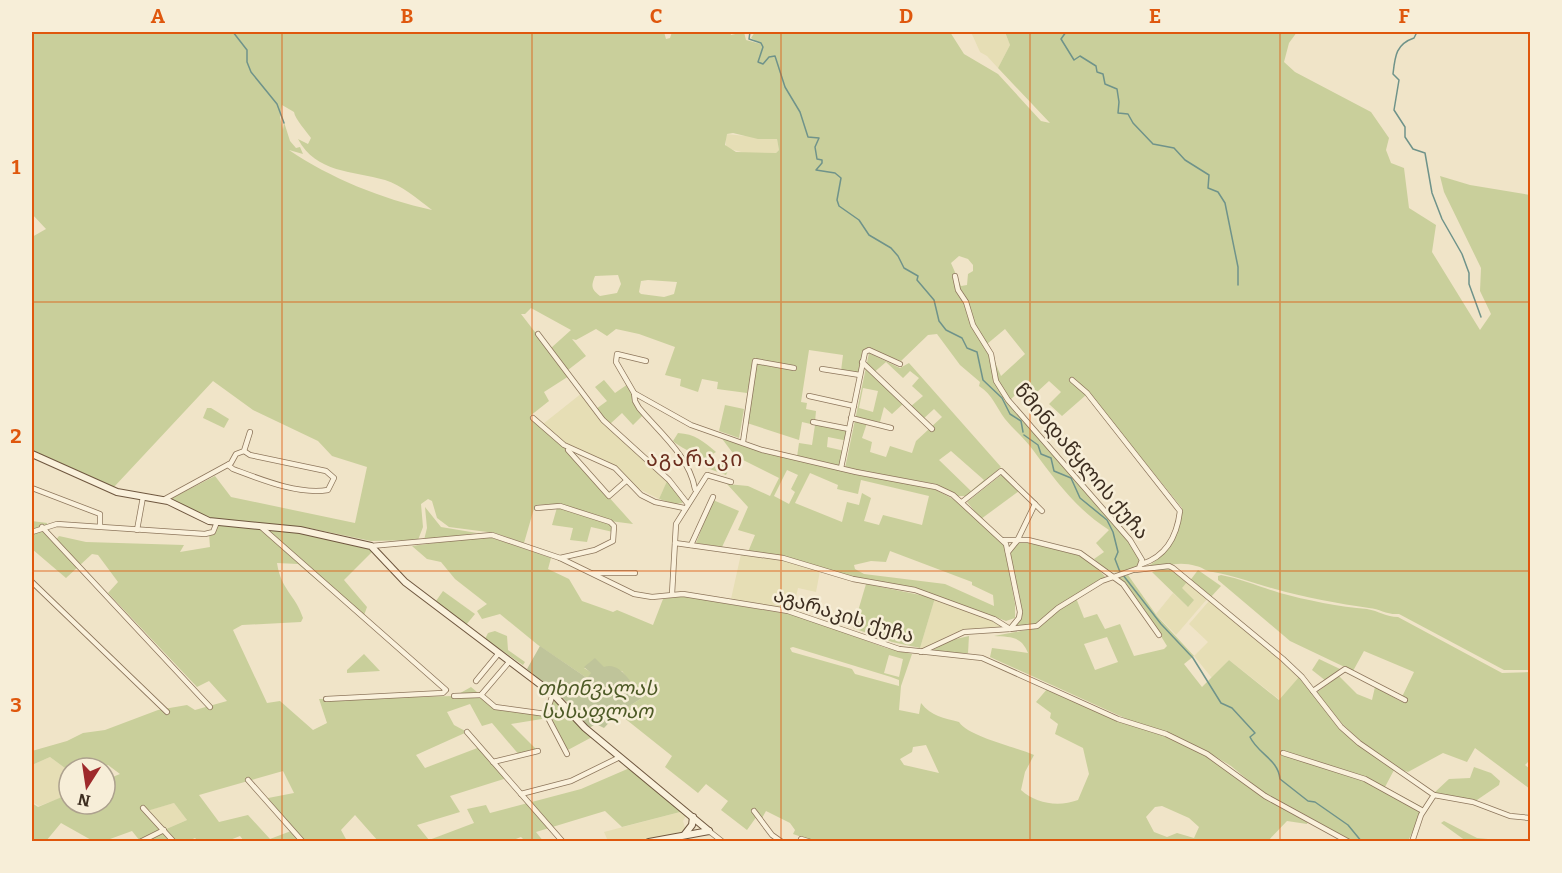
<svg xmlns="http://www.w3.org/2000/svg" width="1562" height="873" font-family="Bitter,'Noto Sans Georgian',serif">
<rect width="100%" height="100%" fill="#f0e4c8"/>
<g fill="#e6deb5">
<polygon points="971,32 1005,32 1010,45 998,68 987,56 980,52"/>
<polygon points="730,114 760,126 762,137 777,139 779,150 776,153 749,154 726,148 726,134 746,136 732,131 728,121 725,119"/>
<polygon points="582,393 603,422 667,481 659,499 637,488 607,461 565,444 543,424"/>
<polygon points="741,554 778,559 820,571 816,592 798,588 793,610 731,599"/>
<polygon points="1187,582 1207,599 1176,635 1156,614 1173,593 1188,607 1181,588"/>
<polygon points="935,598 993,621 1007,628 954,633 925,648 920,648"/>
<polygon points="1209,601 1284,662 1299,677 1280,700 1229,660 1212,678 1194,656 1208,642 1189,624"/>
<polygon points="50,757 69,771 69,795 39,806 32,802 32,765"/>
<polygon points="174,803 187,820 164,830 146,811"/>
<polygon points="684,811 687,814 683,821 686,831 682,835 655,841 608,841 604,832"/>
</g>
<g fill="#c9cf9b" fill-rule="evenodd">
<path d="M32,32H664L666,39L670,38L672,32H730L731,35L744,32L746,40L761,44L751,38L755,32H950L964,54L998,74L1041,121L1050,123L998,68L1010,45L1005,32H1297L1289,43L1284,62L1295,72L1371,112L1389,138L1386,150L1391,163L1404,168L1409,208L1436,225L1432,252L1480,330L1491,314L1480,291L1481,268L1444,192L1440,176L1470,185L1530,195V670H1504L1399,614C1387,615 1380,609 1369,608C1340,604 1303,597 1275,589C1253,583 1235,576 1213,572C1207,572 1202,567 1196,566C1181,561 1166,565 1151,569L1147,567C1170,552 1181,535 1182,508L1086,390L1083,392L1086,395L1062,416L1049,404L1061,392L1049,381L1036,393L1026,385L1011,399L1008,397L1137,552L1142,566C1118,574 1114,577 1094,559L1104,552L1096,543L1109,530C1076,509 1056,481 1033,450C1025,439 1014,430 1005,419C996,407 993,395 979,386L980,382L960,365L937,334L928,335L901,361L866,348L861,375L841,371L843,355L809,350L801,402L807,403L806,409L816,411L815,422L851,429L848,441L828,437L827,447L845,451L841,467L797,457L799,443L812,445L815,425L802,422L799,440L747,423L756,356L747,393L717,389L718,382L702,379L698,392L680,386L681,379L665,375L675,347L639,334L616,329L607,336L596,329L576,340L572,339L586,356L568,370L551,348L571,330L531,308L525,314H521L569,376L544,392L549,401L530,416L563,446L633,524L610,521L613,532L591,527L587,542L570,540L573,528L552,525L558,504L535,505L524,543L495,533L449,527L437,518L432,501L428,499L421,504L423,527L418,540L371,541L309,528L209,518L170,499L215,476L231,497L355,523L367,467L332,456L318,441L253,410L213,381L114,487L90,479L32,451V237L46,229L32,214ZM282,105L294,112C295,119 307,132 311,138L308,144L298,139C316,173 353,171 385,180C401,185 418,199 432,210C382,199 330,178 289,150L303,154L300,147L296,148L290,141L284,122L283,130L280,117ZM733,133L758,139H777L779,150L776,153L736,152L725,145L727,134ZM959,256L968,259L973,265V271L968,274L967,285L961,286L951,263ZM618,275L621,284L617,293L600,296C591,289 591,286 595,276ZM648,280L677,282L674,294L664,297L641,294L639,292L641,281ZM1005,329L1025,354L1001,376L987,344Z"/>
<path d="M869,353L900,368L909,363L1001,467L970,496H957L936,484L845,468ZM886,362L903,378L910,371L919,378L912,386L923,396L910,407L922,420L934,409L942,417L916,441L912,453L890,446L886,457L870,452L872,442L862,438L868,420L880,422L884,407L892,414L904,403L872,374ZM863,388L878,391L873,412L859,408ZM951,451L984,480L971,491L939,460Z"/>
<polygon points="604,380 615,393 628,384 634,402 643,415 633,425 622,413 610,424 596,409 607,401 595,387"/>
<polygon points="725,405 744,409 739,438 719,431"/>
<polygon points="207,408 211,408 229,419 224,428 203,418"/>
<path d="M678,433C695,434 703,441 716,452L711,455L714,466L728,455L734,457L726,475L707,468C699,451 685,452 673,441Z"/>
<path d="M720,436L762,452L934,489L959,502L1004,545L1015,604V618L1006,621L925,592L855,578L748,552L755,535L738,530L748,507L727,484L748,486L770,496L779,478L735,456ZM787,470L798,475L791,489L795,492L789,504L774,496ZM810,473L838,485L837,489L858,494L861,480L929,496L922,525L883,515L879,525L864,521L871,498L862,493L859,505L847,502L842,522L795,503ZM890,551L972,582V585L993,595L994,606L945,584L864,574L855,569L854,565L871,561L886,562Z"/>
<polygon points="1001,475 1019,491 981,519 967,502"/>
<polygon points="667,481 684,501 682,503 675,504 659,499"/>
<polygon points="713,500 739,511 722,547 696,543"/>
<polygon points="425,507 441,527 477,533 424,540 427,528"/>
<path d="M32,521L47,523L46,529L55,541L59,536L86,542L184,545L180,552L210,547L209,534L217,522C262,526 334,529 373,551L344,580L367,607L363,618L336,593L331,592L298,564L277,563C281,590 295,594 303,618L301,622L242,625L233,630L267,703L280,701L313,730L327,723L319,699L455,696L471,687L495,707L546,714L553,694L594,736L566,751L548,718L511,724L538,751L520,756L492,723L482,726L470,704L447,712L454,725L467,732L416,755L425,768L480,747L507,778L450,796L460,812L417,825L429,840L474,823L467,809L486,805L490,813L581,789L632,767L684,811L622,827L605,811L536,832L544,842L525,841L521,837L508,842L378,841L355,815L341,830L347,841H244L240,836L225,842L198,841L195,838L188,841H140L132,831L110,839L112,841H93L61,823L46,841L32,842V803L38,807L69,794V804H105V780L120,774L108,765L100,768H69V771L50,757L32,765V751L67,741L83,733L105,730L158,710L187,705L195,710L227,701L209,681L197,687L108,593L118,582L98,555L92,554L66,578L32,549ZM283,771L294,793L263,799L291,831L270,839L248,815L219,822L199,795ZM174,803L187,820L164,830L147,811Z"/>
<path d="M487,536L551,558L548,569L569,579L582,601L613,612L617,610L653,625L663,599L682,596L800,616L886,648L912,654L901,686L899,710L919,714L921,703C931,716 944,718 959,722C969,737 1016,747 1034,755L1025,772L1021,790C1036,804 1059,807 1078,800L1089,774L1083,748L1055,734L1058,724L1050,718L1051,713L1036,702L1048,688C1100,710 1154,730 1204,755C1241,773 1268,805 1308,821L1307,824L1287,821L1267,842L813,841L793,834L795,830L790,823L766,811L762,818L757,816L747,830L721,810L728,801L706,784L698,793L665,767L672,756L618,713L642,698L622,671L584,668L592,673L587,678L538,645L500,614L482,619L477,611L487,604L455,579L441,562L427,559L412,546ZM793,647L891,677L899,680V686L855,674L852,669L792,652L790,648ZM889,655L903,659L899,677L884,673ZM926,745L939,773L904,765L900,759L912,752L913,747ZM1162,806L1189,818L1199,827L1194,838L1177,833L1167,837L1154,832L1146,817L1155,807Z"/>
<path d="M1019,542C1047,537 1089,555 1106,578L1035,625L1014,628C1030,615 1013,573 1009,554Z"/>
<polygon points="1168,567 1187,582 1182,588 1194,600 1188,607 1152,572"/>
<polygon points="1198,570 1221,586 1210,598 1189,582"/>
<path d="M1128,575L1157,616L1194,656L1184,664L1202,687L1229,660L1279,700L1299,677L1349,737L1394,770L1385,787L1424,808L1408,841H1353L1266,795L1231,766L1216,757L1167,732L1129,720L990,657L992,648L1028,653C1021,636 1011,637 994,636L1037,628L1056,611L1076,598L1084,618L1097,614L1105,629L1120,624L1134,656L1164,649L1167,646L1143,607L1118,578ZM1107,637L1118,662L1095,670L1084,644Z"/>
<path d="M1221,575C1242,579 1260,587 1280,593C1305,600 1341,607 1367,609C1379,611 1386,617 1398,617L1502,673L1530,672V760L1525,765L1530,769V789L1475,748L1467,762L1443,753L1408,772C1382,765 1331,716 1316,693L1339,676L1357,694L1372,700L1375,687L1400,701L1414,672L1364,651L1353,671L1290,641L1218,580V576Z"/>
<polygon points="866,584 935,598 920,648 892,642 853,628"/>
<polygon points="443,591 475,614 466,625 436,601"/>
<polygon points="495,631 507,636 508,650 525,662 523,665 485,639 488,633"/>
<polygon points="969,636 968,653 929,653 947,641"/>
<polygon points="364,654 380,671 347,673 347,670"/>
<polygon points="1319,659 1340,669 1326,681 1312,670"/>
<polygon points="1474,767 1491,773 1500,781 1499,785 1474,802 1434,793 1449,779 1470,778"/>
<polygon points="1444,821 1477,838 1509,841 1466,841 1441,823"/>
</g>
<path fill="#bfc49a" d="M540,646L587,678L591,673L584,667L595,658L604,667C621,661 633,686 642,698L618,713L604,728L596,724L589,728L572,706L527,669Z"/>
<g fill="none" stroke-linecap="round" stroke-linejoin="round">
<g stroke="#6f938a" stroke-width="1.5">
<polyline points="233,32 247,50 247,62 251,72 277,104 284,123"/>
<polyline points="750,32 749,39 761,43 763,47 758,62 763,64 769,57 775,56 785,87 800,112 808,137 819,138 815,147 817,159 822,160 822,163 816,170 835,173 841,178 837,200 839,206 859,220 869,235 891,248 898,256 904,268 918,276 917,280 934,300 939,321 946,330 962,338 967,348 977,352 983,380 1002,398 1010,414 1021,421 1023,432"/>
<polyline points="1066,32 1061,39 1074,60 1080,56 1096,66 1097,72 1103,74 1105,84 1117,89 1119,102 1118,113 1128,114 1133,123 1153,144 1174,148 1185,160 1209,175 1208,188 1218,192 1225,203 1238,267 1238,285"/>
<path d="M1417,32L1414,38C1396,44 1395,56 1393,74L1399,80L1394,110L1405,127V137L1413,149L1425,153L1432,193L1442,219L1462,254L1469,273V284L1481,317"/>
<polyline points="1024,435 1038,445 1041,454 1051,458 1054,471 1071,478 1080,498 1107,520 1113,532 1118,552 1115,559 1120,572"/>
<path d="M1123,575L1161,624L1193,658L1221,703L1232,708L1255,733L1250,737C1258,754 1278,759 1280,779L1308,801L1315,802L1348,825L1362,842"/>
</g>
<g stroke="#8d765c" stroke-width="6">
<g id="street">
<polyline points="538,334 603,420 669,480 687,503"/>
<polyline points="862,362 932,429"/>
<polyline points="822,369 860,375"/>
<path d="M1072,380L1087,393L1180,511C1177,536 1167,556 1142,564"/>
<polyline points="634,393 616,362 617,354 646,361"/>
<polyline points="809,396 854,406"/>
<polyline points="533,418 564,445 615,468 641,495 655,502 684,508"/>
<polyline points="851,418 891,428"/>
<polyline points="813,422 849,429"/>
<polyline points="743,442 755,361 794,368"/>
<polyline points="568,450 609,496 626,481"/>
<path d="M228,465L233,469C260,479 298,495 328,490L334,478L326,471L250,455L244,451"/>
<polyline points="841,468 865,352 869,350 900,364"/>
<polyline points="32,488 100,514 100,526"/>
<path d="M695,489C689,456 660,433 639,408L635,401L634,393L691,425L762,450L856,472L936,487L953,495L1006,544L1020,612L1019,618L1010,629L964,632L921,652"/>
<polyline points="165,499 231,463 236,454 244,451 250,432"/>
<polyline points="962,502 1001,471 1035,504 1017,541 1008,552"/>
<polyline points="1035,504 1042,511"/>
<polyline points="537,508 560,506 610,522 614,526 613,541 595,550 560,558"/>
<polyline points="260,526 446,690 443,693 326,699"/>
<polyline points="42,527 210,707"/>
<polyline points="137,530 143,497"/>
<polyline points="32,532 57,524 205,534 213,532 217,522"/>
<polyline points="1004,540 1028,540 1080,553 1123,584 1159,635"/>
<polyline points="675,543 783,558 853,579 915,590 994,619 1010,629 1037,626 1058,608 1102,581 1139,568 1142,560 1130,540 1008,400 996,381 991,354 973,325 966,302 958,290 955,276"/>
<polyline points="691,545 713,497"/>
<polyline points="371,546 492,535 560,558 634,594 652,597 683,594 788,611 899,649 982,658 1118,719 1166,734 1207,754 1265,796 1349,842"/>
<polyline points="1135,570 1169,566 1173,568 1283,659 1302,677 1341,727 1359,743 1434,795 1473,802 1510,816 1530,818"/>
<polyline points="593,573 635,573"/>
<polyline points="32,582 167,712"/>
<polyline points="672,594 676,524 707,475 731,482"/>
<polyline points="476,681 499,653"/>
<polyline points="1313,691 1345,669 1405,700"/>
<polyline points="553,694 546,714 567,754"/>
<polyline points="481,695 495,707 546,714"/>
<polyline points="454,696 481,695 510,661"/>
<polyline points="467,732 563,842"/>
<polyline points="1283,753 1365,779 1423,811"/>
<polyline points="493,762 538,751"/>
<polyline points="248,780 303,842"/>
<polyline points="521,794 571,781 620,757"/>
<polyline points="143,808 174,842"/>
<polyline points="754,811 772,835 782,842"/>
<polyline points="709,831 723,842"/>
<polyline points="140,842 164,830"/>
<polyline points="800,842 801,839 811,842"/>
<polyline points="1412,842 1421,815 1434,795"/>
</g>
</g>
<g stroke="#6f573f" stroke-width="8">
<g id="secondary">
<polyline points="32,454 117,492 168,501 209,521 300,530 371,546 405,582 553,694 585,728 709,831"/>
<polyline points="685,834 692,825 693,817"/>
<polyline points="649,842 709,831"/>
</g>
</g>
<use href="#street" stroke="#faf1dc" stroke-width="4.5"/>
<use href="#secondary" stroke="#faf1dc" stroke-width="6"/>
</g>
<path fill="none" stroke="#df570d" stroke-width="1.5" stroke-opacity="0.55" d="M282,32V842M532,32V842M781,32V842M1030,32V842M1280,32V842M32,302H1530M32,571H1530"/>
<g text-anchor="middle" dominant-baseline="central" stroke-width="5" stroke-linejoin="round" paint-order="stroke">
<g font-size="20" fill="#3d2e20" stroke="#f7eed8">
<text transform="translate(1082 461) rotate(50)">წმინდაწყლის ქუჩა</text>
<text transform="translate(844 615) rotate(17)">აგარაკის ქუჩა</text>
</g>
<g font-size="20" font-style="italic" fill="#4d5a26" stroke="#f7eed8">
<text x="597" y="688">თხინვალას<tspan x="597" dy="23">სასაფლაო</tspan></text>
</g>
<g font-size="21" letter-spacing="1.5" fill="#6b2e1e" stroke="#f7eed8">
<text x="695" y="459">აგარაკი</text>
</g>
</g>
<rect width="1562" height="873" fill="none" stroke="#f7eed8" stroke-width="66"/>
<g transform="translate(87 786) rotate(192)"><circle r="28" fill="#f7eed8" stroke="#ada18e" stroke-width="1.5"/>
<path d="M0-4.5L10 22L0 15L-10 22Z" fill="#9e2a2b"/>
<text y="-9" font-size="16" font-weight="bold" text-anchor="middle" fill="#3d2e20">N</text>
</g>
<rect x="33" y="33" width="1496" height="807" fill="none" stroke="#df570d" stroke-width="2"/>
<g font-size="20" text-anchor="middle" font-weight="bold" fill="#df570d">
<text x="158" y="23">A</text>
<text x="407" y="23">B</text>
<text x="656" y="23">C</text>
<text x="906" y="23">D</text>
<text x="1155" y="23">E</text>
<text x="1404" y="23">F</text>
<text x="16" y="174">1</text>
<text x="16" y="443">2</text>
<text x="16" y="712">3</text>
</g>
</svg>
